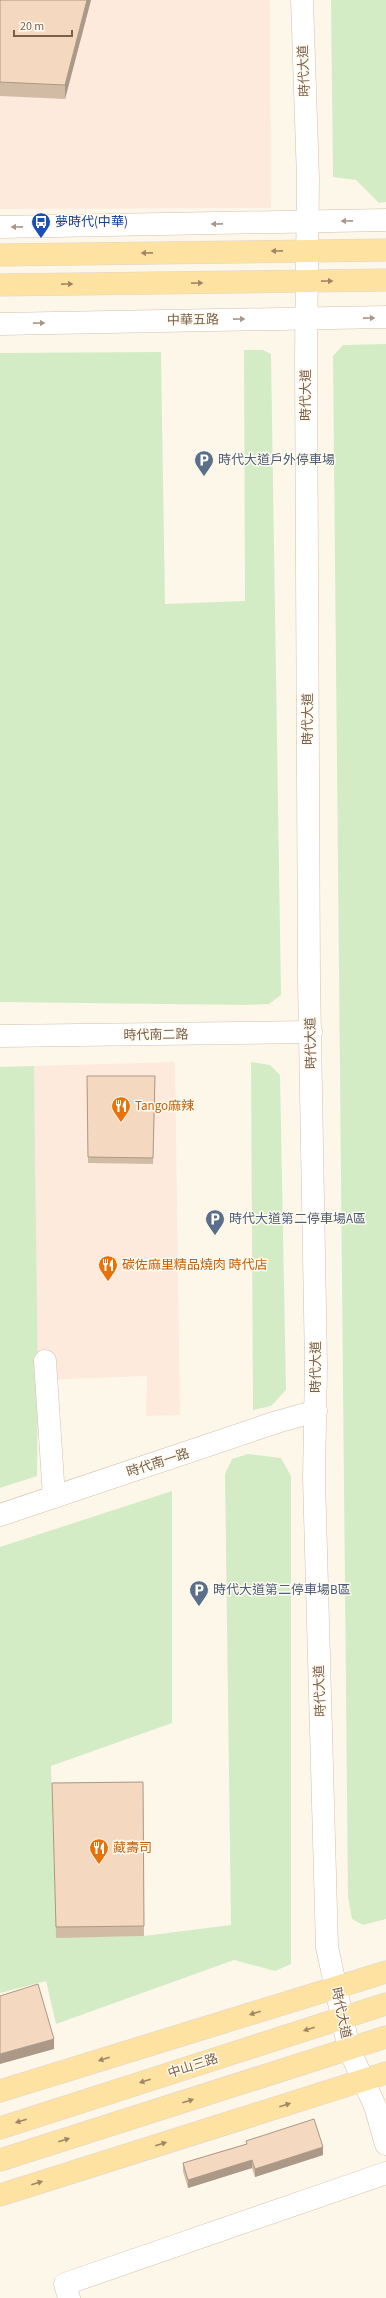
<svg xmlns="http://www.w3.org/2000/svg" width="386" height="2298" font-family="'Source Sans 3','Noto Sans TC',sans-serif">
<rect width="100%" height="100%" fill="#fdf7e9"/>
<g fill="#fee9dd">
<polygon points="0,0 270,0 271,208 0,209"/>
<polygon points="175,1062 180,1415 146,1416 147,1376 38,1380 34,1066"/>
</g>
<g fill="#d3ecc6">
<polygon points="331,0 386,0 386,202 379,203 356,180 333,177"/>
<polygon points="386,344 386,1919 363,1925 352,1919 348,1897 333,356 343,345"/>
<polygon points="244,350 263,350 271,354 281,995 269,1004 246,1005 0,1002 0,353 161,352 165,604 245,601"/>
<polygon points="251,1062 270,1065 280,1075 286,1390 271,1406 253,1410"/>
<polygon points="34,1066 38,1380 37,1476 0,1488 0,1067"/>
<polygon points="248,1454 281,1458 291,1476 291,1964 275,1971 234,1960 56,2024 46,1981 0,1993 0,1547 172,1491 172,1723 51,1766 56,1937 144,1936 231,1925 225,1474 232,1459"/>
</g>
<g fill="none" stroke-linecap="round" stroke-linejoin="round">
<g stroke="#d1c0ae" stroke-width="23">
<g id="minor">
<polyline points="302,0 308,179 306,357 309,980 316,1365 314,1478 327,1947 349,2049 375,2106 386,2144"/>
<polyline points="0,227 386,220"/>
<polyline points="0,324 386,317"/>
<polyline points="0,1036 311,1032"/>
<polyline points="45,1361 54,1497"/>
<polyline points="0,1515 277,1422 316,1411"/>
<polyline points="69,2298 65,2284 386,2173"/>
</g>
</g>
<g stroke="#dcd5d0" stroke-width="23">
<g id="major">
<polyline points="0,255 386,250"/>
<polyline points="0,285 386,280"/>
<polyline points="0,2091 386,1972"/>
<polyline points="0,2128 386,2004"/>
<polyline points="0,2160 386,2037"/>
<polyline points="0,2195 386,2073"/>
</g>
</g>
<use href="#minor" stroke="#fff" stroke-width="22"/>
<use href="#major" stroke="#fde2a1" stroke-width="22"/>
</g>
<g fill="#d2bba5">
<polygon points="0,0 91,0 65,99 0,96"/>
<polygon points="87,1076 155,1076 153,1164 88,1163"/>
<polygon points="143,1782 144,1936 56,1938 52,1783"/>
<polygon points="246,2141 323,2155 255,2177 252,2168 188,2188 183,2171 183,2163 246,2144"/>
</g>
<g fill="#ab9886">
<polygon points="87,0 91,0 65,99 65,85"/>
<polygon points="54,2039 54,2049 0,2064 0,2054"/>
<polygon points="323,2147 323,2155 255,2177 255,2169"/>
<polygon points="252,2160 252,2168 188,2188 188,2180"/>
</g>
<g fill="#f4d9c0" stroke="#ab9886">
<polygon points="0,0 87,0 65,85 0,82"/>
<polygon points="87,1076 155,1076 153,1158 88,1157"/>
<polygon points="143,1782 144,1926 56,1927 52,1783"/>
<polygon points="38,1984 54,2039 0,2054 0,1996"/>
<polygon points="314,2119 323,2147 255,2169 252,2160 188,2180 183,2163 247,2144 246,2141"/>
</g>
<defs><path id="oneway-solid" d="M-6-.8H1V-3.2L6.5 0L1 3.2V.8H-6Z"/></defs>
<g fill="#a9978a">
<use href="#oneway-solid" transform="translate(347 221) rotate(179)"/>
<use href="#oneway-solid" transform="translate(217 224) rotate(179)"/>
<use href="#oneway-solid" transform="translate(17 227) rotate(179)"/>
<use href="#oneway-solid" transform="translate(369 318) rotate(-1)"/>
<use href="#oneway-solid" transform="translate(239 319) rotate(-1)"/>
<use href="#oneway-solid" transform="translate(39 323) rotate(-1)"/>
</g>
<g fill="#a18665">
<use href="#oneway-solid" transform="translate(277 251) rotate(179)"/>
<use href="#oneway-solid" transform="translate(147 253) rotate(179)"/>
<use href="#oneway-solid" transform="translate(327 281) rotate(-1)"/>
<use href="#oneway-solid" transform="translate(197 283) rotate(-1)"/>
<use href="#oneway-solid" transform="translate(67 284) rotate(-1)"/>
<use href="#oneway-solid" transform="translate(255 2013) rotate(163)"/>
<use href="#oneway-solid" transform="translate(309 2029) rotate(162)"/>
<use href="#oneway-solid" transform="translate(104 2059) rotate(163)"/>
<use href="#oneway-solid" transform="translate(145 2081) rotate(162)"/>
<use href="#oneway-solid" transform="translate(188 2101) rotate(-18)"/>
<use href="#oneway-solid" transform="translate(285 2105) rotate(-17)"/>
<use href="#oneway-solid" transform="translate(21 2121) rotate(162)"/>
<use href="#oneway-solid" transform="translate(64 2140) rotate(-18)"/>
<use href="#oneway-solid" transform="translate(161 2144) rotate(-17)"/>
<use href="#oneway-solid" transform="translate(37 2183) rotate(-17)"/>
</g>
<defs>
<g id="bus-pin" transform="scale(1)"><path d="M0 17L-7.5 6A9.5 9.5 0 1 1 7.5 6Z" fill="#1a4fb4" stroke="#fffbf1"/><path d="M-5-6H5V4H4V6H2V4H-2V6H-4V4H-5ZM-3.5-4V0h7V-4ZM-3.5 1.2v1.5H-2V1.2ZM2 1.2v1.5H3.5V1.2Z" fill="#fff"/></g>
<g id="parking-pin" transform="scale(1)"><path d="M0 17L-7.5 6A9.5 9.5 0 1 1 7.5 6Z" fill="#5c6f8a" stroke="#fffbf1"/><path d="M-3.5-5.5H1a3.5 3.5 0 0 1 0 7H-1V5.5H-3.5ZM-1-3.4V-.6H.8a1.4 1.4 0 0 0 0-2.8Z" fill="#fff"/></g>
<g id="restaurant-pin" transform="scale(1)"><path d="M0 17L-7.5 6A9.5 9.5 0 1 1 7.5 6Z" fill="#e8710a" stroke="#fffbf1"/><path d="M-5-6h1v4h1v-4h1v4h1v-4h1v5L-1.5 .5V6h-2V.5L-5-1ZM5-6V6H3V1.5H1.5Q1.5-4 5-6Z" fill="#fff"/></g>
</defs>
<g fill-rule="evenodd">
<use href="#bus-pin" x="41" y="222"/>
<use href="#parking-pin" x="204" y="460"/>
<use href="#restaurant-pin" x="121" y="1106"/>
<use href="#parking-pin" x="215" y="1219"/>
<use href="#restaurant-pin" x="108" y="1265"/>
<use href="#parking-pin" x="199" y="1590"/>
<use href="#restaurant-pin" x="99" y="1848"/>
</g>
<g text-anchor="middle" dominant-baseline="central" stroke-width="3" stroke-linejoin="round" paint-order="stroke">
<g font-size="13" fill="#7a5f4b" stroke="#fffbf1">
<text transform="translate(304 71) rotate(-92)">時代大道</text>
<text transform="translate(193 320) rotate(-1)">中華五路</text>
<text transform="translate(306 395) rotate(-90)">時代大道</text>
<text transform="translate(308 719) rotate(-90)">時代大道</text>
<text transform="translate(156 1035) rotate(-1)">時代南二路</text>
<text transform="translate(311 1043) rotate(-91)">時代大道</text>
<text transform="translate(316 1367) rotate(-90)">時代大道</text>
<text transform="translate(158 1463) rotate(-18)">時代南一路</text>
<text transform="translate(320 1691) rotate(-92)">時代大道</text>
<text transform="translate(341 2013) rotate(78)">時代大道</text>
<text transform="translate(193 2066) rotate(-18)">中山三路</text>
</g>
<g font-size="13" fill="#164399" stroke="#fffbf1" text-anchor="start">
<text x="55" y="222">夢時代(中華)</text>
</g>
<g font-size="13" fill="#4e5e75" stroke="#fffbf1" text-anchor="start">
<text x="218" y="460">時代大道戶外停車場</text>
<text x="229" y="1219">時代大道第二停車場A區</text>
<text x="213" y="1590">時代大道第二停車場B區</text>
</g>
<g font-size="13" fill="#c56008" stroke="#fffbf1" text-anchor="start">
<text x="135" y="1106">Tango麻辣</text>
<text x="122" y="1265">碳佐麻里精品燒肉 時代店</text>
<text x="113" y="1848">藏壽司</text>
</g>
</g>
<path d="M14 30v6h58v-6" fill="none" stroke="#7a5f4b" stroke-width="2"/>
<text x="20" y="30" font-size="12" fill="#7a5f4b" stroke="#fffbf1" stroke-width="3" paint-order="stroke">20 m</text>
</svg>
